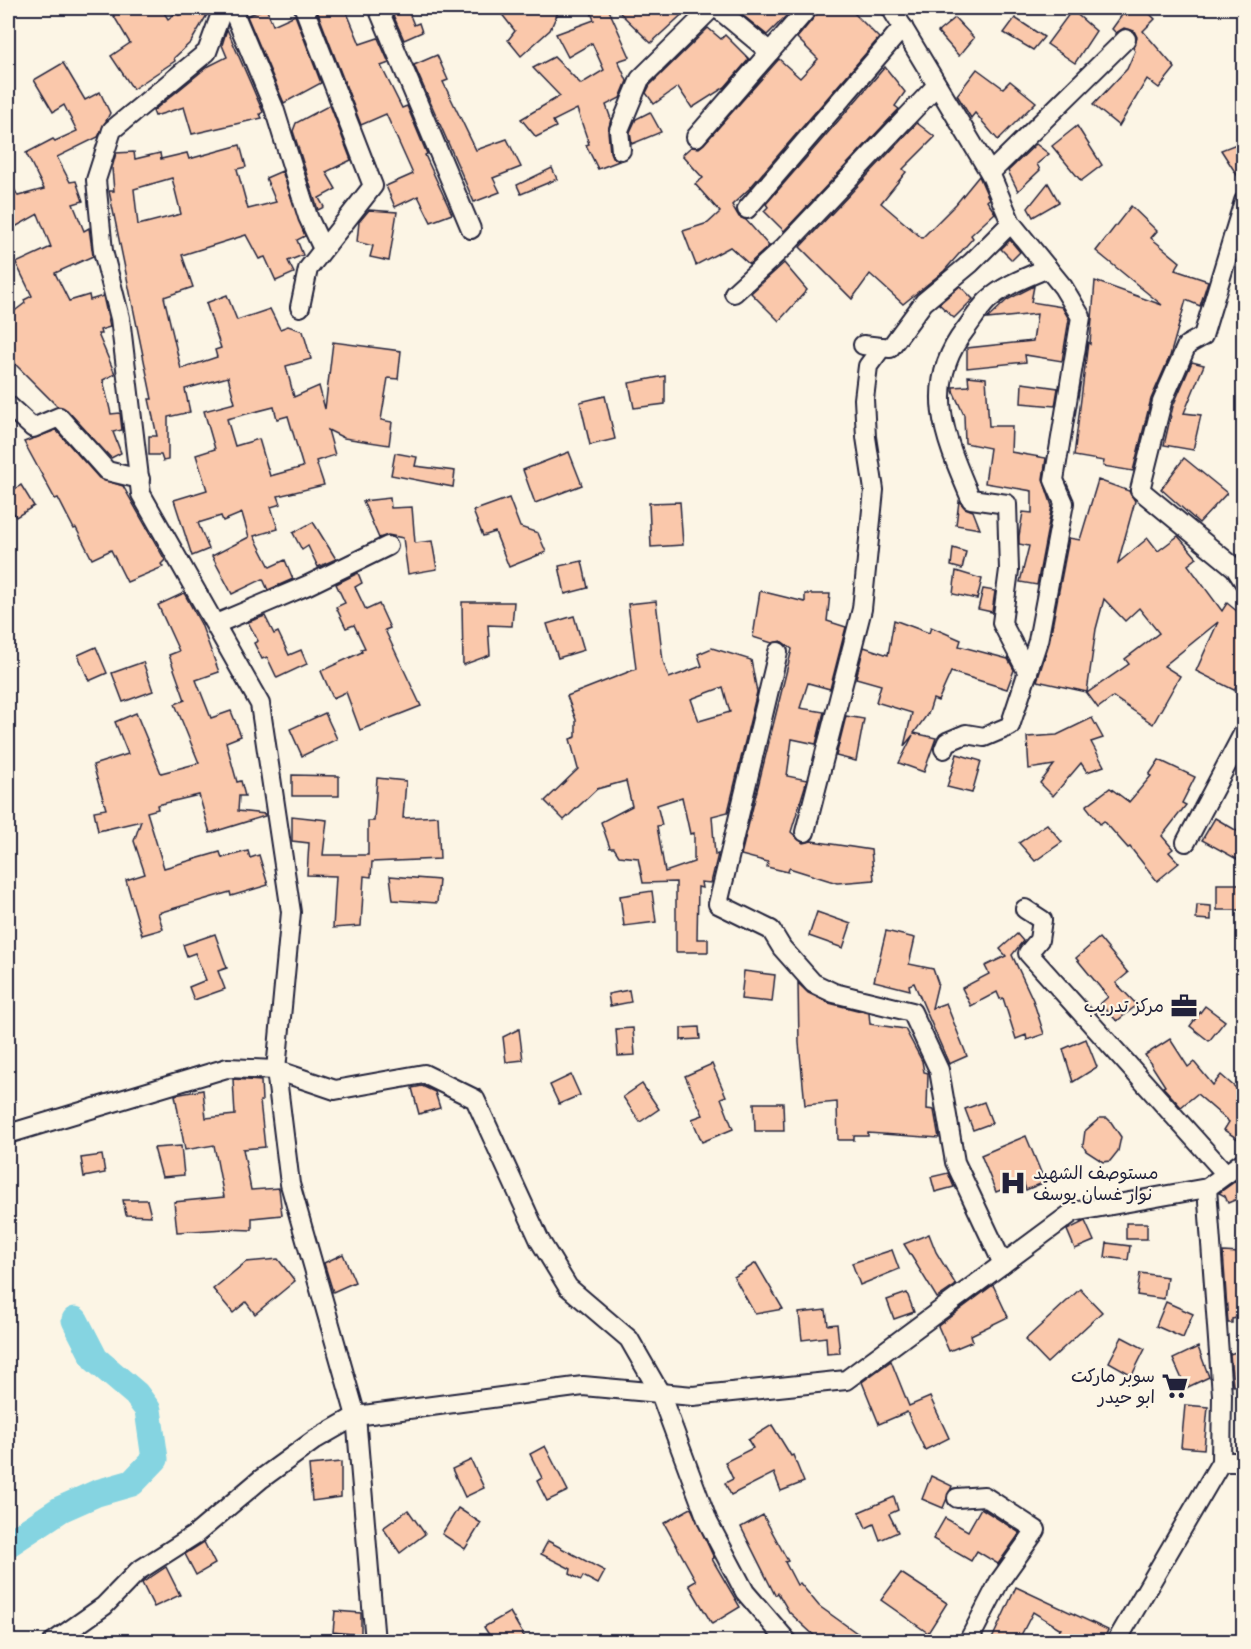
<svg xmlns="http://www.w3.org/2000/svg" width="1251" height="1649" font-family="'Balsamiq Sans','Playpen Sans Arabic',sans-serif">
<rect width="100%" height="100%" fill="#fcf5e5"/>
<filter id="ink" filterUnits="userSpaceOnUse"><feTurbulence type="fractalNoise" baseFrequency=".0167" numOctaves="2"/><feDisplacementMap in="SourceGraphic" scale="12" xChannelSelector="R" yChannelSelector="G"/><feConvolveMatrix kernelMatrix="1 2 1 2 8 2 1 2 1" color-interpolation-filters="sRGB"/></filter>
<g filter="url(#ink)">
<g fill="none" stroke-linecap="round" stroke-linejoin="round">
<polyline stroke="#85d4e1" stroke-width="27" points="8,1544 61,1509 97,1493 132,1483 155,1459 148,1410 136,1394 95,1359 75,1320"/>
</g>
<g fill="#fac8ab" stroke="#22223b" stroke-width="1.5" fill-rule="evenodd">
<polygon points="109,8 161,8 168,19 177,12 179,15 186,8 211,8 191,42 174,58 175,61 133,89 111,56 130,43"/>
<polygon points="266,8 273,25 295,15 321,83 284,103 247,16"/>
<polygon points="316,8 345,8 360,44 378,38 389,63 381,66 402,108 407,106 427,154 425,155 452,214 431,222 418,196 395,207 386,186 413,174 386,114 361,125"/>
<polygon points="390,8 407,8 414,25 419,23 422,32 404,40"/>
<polygon points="497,8 560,8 550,30 521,56 508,40 515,31"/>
<polygon points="608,8 630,57 618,61 627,81 620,98 606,105 611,119 608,131 610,152 612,157 619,161 598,169 586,145 589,144 577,109 553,121 556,127 536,137 521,119 560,96 533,68 554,57 581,84 604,70 592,43 568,57 556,34 594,20 590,10"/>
<polygon points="615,8 689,8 651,43"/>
<polygon points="734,8 794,8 767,35"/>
<polygon points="819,8 849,8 879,38 749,189 732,205 739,217 746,220 769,246 749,264 730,247 696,265 683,231 708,223 720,212 695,184 703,178 682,155 691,147 699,148 704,144 779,59 800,78 818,59 797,38 816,15"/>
<polygon points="1127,8 1144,8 1155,19 1143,31 1175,68 1159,88 1147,79 1119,126 1093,105 1127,69 1135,51 1133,48 1137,37 1134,31 1124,28 1116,33 1112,29"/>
<polygon points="1072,10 1096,31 1075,63 1047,44"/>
<polygon points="955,18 974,38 959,56 938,32"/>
<polygon points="1015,18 1044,37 1033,50 1004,33"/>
<polygon points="708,28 721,39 725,35 749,59 725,87 692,108 678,87 654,104 646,93 650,85"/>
<polygon points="227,29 263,112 260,114 262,118 192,134 184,107 155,116 153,111 207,67 227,57 222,45"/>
<polygon points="437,55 448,80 443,82 476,150 507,139 521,167 493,178 500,192 474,202 414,65"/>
<polygon points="63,63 85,100 100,92 110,113 98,137 57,157 70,182 76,181 83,201 73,204 84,231 89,228 93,256 55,273 69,301 89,295 90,300 103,296 110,327 100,330 101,334 98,334 115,374 103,380 111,414 120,413 122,430 113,432 121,453 111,458 67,410 57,406 14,363 8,367 8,316 25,303 24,300 32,296 16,263 51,247 38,214 8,231 8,178 18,196 44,189 26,153 53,139 55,141 77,131 64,105 53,112 34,80"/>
<polygon points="885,67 905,92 895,106 899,109 784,231 764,211 768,207 766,204"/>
<polygon points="977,69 1003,88 1010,81 1036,102 998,140 975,113 971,118 957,95"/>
<polygon points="330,105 351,160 326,172 336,189 319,198 324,207 318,210 293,131 296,123"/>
<polygon points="650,112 661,132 632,144 630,132 636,119"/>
<polygon points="917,123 935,137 903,169 906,172 881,203 922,238 956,204 979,176 989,199 987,201 995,213 971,235 973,238 944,271 903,304 870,274 852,299 800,247"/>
<polygon points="1077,126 1102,165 1081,181 1052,146"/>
<polygon points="1244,141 1244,186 1221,150"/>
<polygon points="1036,144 1049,154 1037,164 1040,170 1018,191 1008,171"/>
<path d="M240,145L246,167L237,169L248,209L276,202L266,178L282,171L305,236L297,240L303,255L288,261L294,273L276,281L265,257L259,259L246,235L182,255L193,287L164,297L181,369L217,357L215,350L221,348L206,303L227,295L237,320L270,309L280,329L288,326L303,331L311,359L286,366L294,397L319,386L325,409L333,342L401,351L398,379L388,378L381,420L392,422L389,445L344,438L328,430L335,455L316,461L324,485L278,496L281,504L271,507L278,529L254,536L270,567L285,560L293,579L268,590L263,579L232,594L212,556L249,537L242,513L223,521L221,516L198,523L209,549L192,556L174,500L207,490L196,455L215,449L204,411L235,403L228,377L185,389L190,412L168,417V460L163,461L161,455H149V436H157L149,399H152L109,191H114L112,168L116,153L134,152L135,159L160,153L161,159L187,153L189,159ZM172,178L181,214L138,225L134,189ZM274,407L277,419L288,416L303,467L270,476L259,439L235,446L227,419Z"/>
<polygon points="552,168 557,179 521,194 517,185"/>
<polygon points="1048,183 1059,202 1033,217 1028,208"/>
<polygon points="1131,206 1157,231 1151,238 1180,262 1175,270 1208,281 1200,306 1186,300 1170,356 1151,399 1133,471 1103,466 1104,461 1074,456 1088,342 1090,344 1095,281 1162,305 1096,251"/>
<polygon points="369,210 397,212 389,261 370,257 373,246 357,242 359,222"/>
<polygon points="1010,240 1020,252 1012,260 1001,249"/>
<polygon points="784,263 807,290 779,321 751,293"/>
<polygon points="960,286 973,299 954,318 939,304"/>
<polygon points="1034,286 1031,302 1062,307 1069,319 1062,361 1025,355 1026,362 967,368 967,348 1033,341 1037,314 987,319 1007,300"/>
<polygon points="1192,362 1204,365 1184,413 1201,415 1193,450 1164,445 1173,406"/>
<polygon points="665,376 665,404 634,408 629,383"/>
<polygon points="968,376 986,378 989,426 1012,426 1011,452 1046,458 1043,479 1052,506 1037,585 1020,582 1029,546 1019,544 1019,536 1023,512 1032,513 1032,491 985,483 990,448 965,443 964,415 953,391 953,387 969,386"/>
<polygon points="1022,383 1058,388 1055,406 1021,403"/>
<polygon points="605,396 615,439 590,445 580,402"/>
<polygon points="56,430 99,478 123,486 165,560 161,564 163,567 127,582 111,550 92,559 76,528 74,529 58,498 55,499 24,442"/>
<polygon points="569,452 582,485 535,503 523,470"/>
<polygon points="395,453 417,457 415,466 455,471 453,487 391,475"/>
<polygon points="1184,458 1227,493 1199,523 1161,489"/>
<polygon points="1098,480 1129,491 1135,501 1118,563 1148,538 1158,551 1178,536 1197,558 1188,565 1222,611 1227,603 1244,617 1244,671 1234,690 1196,671 1218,622 1164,666 1180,676 1153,724 1113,697 1098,708 1087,693 1129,664 1125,659 1159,633 1139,608 1125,621 1104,599 1096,629 1087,692 1037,681 1049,643 1069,538 1080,540"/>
<polygon points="21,485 34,506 16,517 8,503 8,493"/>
<polygon points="390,498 391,508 412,507 415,543 432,541 437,569 408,574 403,538 388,535 379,538 363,501"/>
<polygon points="509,498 520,527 538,533 546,552 509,567 495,532 483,536 473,511"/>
<polygon points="959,501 965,508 973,511 980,529 956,525"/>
<polygon points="680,502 683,545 651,547 649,503"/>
<polygon points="313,522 336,559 318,567 308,546 302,550 293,533"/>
<polygon points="953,548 966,552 962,569 951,566"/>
<polygon points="582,561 588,588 565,594 559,566"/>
<polygon points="956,571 982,579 977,599 953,594"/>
<polygon points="358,573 362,583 355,587 366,610 379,604 390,628 385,630 421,706 360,730 346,692 333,698 321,671 362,652 361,649 365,648 354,625 346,628 336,607 345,603 336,584"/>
<polygon points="983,589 995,591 992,612 978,609"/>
<polygon points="760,591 805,602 805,594 830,594 827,621 846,627 830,689 808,683 800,708 824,712 816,744 792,739 787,776 807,780 791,832 803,843 812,841 871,850 874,880 837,883 789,868 788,872 767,867 768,862 741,855 792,649 781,641 772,643 753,637"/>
<polygon points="184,593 201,624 219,672 196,680 211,718 231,711 241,736 226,742 237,782 241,781 245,796 239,796 238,811 265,814 265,816 210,833 199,795 157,805 158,809 147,812 164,868 220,852 222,858 248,851 250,858 259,855 268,885 231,896 230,892 158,913 163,929 142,935 126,880 145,874 134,841 141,821 98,831 94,811 106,809 93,765 128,754 115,722 136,713 161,773 199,763 175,704 185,700 169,655 179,651 158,605"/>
<path d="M656,601L663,661L669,678L702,666L698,654L712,648L751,660L757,692L728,812L712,816L715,855L718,854L711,883L701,882L702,888L698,887L697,939H708V952H676V882L643,883L638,858L619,856L614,848H610L601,822L632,806L626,781L597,789L564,820L545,801L578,769L570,739L576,737V720L567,696L636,669L628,604ZM723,687L730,712L699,721L691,699ZM682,797L690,834L694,833V862L665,872L657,826L662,825L657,805Z"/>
<polygon points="462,602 514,602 512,626 488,625 490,655 463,665"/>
<polygon points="265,616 274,634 278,632 289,655 301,650 307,664 277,678 267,657 262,659 254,643 258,641 248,622"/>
<polygon points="574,616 584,650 558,658 547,624"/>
<polygon points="894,620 929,633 931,627 961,640 959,646 1008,659 1014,670 1007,689 951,672 938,701 933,699 929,712 914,733 936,738 924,772 899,763 913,735 904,746 912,713 876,702 881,685 856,678 864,647 888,655"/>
<polygon points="96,647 107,673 89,681 78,655"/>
<polygon points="143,662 153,691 123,702 112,673"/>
<polygon points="325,713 337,739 302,756 290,729"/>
<polygon points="846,716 864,719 856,761 836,756"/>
<polygon points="1092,718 1103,738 1091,742 1104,766 1087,772 1081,763 1053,796 1040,783 1054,765 1029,769 1027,737 1057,735"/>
<polygon points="957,754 981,761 972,793 947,787"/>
<polygon points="1159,760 1195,777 1182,803 1186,805 1162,836 1173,849 1169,852 1179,863 1157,881 1130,847 1128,848 1104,821 1100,824 1086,806 1110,788 1129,802 1151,776 1149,775"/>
<polygon points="292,775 339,776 339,796 292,796"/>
<polygon points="377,778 406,781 403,818 438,816 440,859 372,862 371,877 364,876 361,926 333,928 336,876 307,875 309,843 292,841 292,816 327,820 323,855 368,855 368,821 374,821"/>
<polygon points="1215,818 1244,835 1244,863 1202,840"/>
<polygon points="1047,824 1062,842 1035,861 1019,843"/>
<polygon points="390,876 439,880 437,903 393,900"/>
<rect x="1217" y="884" width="27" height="26"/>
<polygon points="652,891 656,922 624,926 620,896"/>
<polygon points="1197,905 1211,906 1211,920 1196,919"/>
<polygon points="817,912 851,924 843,948 809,936"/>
<polygon points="886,931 915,938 909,964 933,969 938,983 932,1008 946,1003 967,1056 949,1064 914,983 909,985 910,990 874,981"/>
<polygon points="215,934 227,968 218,971 225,989 194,1000 189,987 206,980 195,953 187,956 183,945"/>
<polygon points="1017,934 1023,941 1012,955 1033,1000 1044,1034 1027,1040 1026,1035 1016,1039 1003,998 1000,999 997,992 971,1006 962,988 989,974 985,966 1006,956 1000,949"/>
<polygon points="1099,938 1128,973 1116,983 1137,1005 1117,1021 1100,1004 1108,997 1076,958"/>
<polygon points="744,971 775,975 772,1002 741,999"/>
<polygon points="798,983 808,993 829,1003 869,1013 870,1024 905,1029 922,1061 924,1072 928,1073 927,1109 934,1110 939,1138 868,1133 868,1136 854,1136 854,1140 838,1140 837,1102 805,1105 799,1043"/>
<polygon points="629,990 631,1002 610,1006 608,994"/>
<polygon points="1205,1006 1225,1021 1209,1041 1190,1026"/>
<polygon points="699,1027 700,1039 681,1040 681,1028"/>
<polygon points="633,1028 635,1055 618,1056 616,1029"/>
<polygon points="519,1029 523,1060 506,1062 503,1037"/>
<polygon points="1086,1039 1097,1067 1073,1082 1063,1049"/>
<polygon points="1170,1039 1188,1067 1194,1062 1213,1085 1221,1075 1244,1095 1244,1143 1224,1130 1229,1122 1197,1094 1181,1107 1163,1087 1165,1086 1145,1055"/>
<polygon points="712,1064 726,1096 721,1098 733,1129 702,1142 692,1119 703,1115 685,1076"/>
<polygon points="571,1075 580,1095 559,1104 550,1085"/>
<polygon points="233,1079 261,1081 262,1101 260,1101 265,1147 243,1149 251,1190 279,1188 282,1215 252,1218 252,1230 225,1229 177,1232 174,1202 224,1197 214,1145 185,1150 175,1095 203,1090 206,1118 235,1115"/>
<polygon points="642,1084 659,1109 640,1122 623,1097"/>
<polygon points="422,1086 435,1092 440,1108 419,1114 412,1088"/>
<polygon points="984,1102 992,1123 973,1130 965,1109"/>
<polygon points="754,1103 783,1103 784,1131 755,1131"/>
<polygon points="1100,1118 1107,1118 1111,1122 1121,1137 1118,1151 1110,1161 1103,1162 1086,1151 1083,1145 1085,1131"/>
<polygon points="1026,1136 1045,1182 1026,1190 1023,1181 996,1192 981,1155"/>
<polygon points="181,1146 184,1175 162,1177 154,1148"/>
<polygon points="102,1155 105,1173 84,1177 81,1158"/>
<polygon points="948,1173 954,1187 935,1192 931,1177"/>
<polygon points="1244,1175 1244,1196 1228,1203 1225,1196 1219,1193"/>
<polygon points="123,1200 147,1200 151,1216 126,1215"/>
<polygon points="1085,1221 1094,1241 1075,1249 1067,1230"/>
<rect x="1126" y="1223" width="21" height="16"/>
<polygon points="929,1234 936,1252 956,1285 937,1298 904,1244"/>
<polygon points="1107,1243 1130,1246 1128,1260 1105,1257"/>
<polygon points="892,1250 899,1269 860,1285 852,1263"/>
<polygon points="1223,1252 1239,1253 1241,1271 1244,1270 1244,1288 1240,1289 1243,1317 1232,1319 1232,1323 1228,1323"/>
<polygon points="343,1254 355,1282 333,1292 324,1263"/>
<polygon points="278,1259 295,1281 255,1314 246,1302 233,1313 213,1289 246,1262"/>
<polygon points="756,1263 783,1309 755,1314 734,1277"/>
<polygon points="1140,1273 1167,1277 1164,1299 1137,1295"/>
<polygon points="993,1285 1008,1317 971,1335 973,1341 949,1351 938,1326"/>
<polygon points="1080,1289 1102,1312 1047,1363 1025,1340"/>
<polygon points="907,1293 914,1312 894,1319 887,1300"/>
<polygon points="1166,1302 1193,1314 1183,1338 1156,1326"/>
<polygon points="826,1310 828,1325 837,1324 840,1353 827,1354 826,1337 802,1340 799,1313"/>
<polygon points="1122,1337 1145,1349 1132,1375 1109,1362"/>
<polygon points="1198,1347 1209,1377 1186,1388 1173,1359"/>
<polygon points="1241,1350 1244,1385 1233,1386 1230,1354"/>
<polygon points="891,1361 909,1406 930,1397 949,1438 925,1450 907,1412 879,1424 862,1382"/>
<polygon points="1185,1405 1208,1407 1204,1449 1181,1447"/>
<polygon points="772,1425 791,1456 793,1455 804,1482 781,1491 774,1473 731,1495 725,1483 733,1479 725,1462 753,1448 748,1440"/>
<polygon points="545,1446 568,1491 547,1501 537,1481 542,1478 530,1454"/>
<polygon points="471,1460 484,1488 465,1497 452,1469"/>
<polygon points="341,1462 341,1497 312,1501 309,1465"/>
<polygon points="931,1476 952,1486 943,1508 922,1499"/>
<polygon points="894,1497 898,1510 889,1514 898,1532 880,1540 874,1524 866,1528 859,1512"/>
<polygon points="458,1508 481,1523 465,1549 442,1534"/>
<polygon points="691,1508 714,1558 712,1559 740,1607 712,1624 689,1585 696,1581 664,1523"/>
<polygon points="981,1508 1020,1533 998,1564 977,1551 971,1561 933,1539 945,1518 968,1531"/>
<polygon points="408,1510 425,1534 400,1553 383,1528"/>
<polygon points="763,1515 788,1561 785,1562 797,1585 800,1583 819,1606 868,1641 820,1641 789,1612 778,1593 775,1595 741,1527"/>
<polygon points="548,1541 605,1571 598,1584 583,1576 581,1580 570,1574 571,1569 541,1554"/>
<polygon points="204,1542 215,1564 196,1575 185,1554"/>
<polygon points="166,1567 180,1595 154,1607 142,1583"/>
<polygon points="901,1573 947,1603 928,1633 881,1600"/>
<polygon points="1016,1587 1108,1630 1103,1641 1049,1641 1061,1629 1033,1612 1018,1641 991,1641"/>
<polygon points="335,1611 361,1613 361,1635 333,1632"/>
<polygon points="510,1612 527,1641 493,1641 484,1627"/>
</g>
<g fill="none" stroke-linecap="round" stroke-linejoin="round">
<g stroke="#22223b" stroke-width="22">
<g id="street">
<polyline points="223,8 207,52 112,130 96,180 103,251 120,318 141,494 260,704 291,912 276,1070 290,1184 356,1416 375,1642"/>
<polyline points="232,8 274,108 308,217 323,249"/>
<polyline points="378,8 471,229"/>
<polyline points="717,8 770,52"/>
<polyline points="891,8 990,173 1011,223 1063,287 1081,317 1054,480 1064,503 1038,641 1010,726 984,737 966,734 947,742 944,749"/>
<polyline points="696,137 808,8"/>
<polyline points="621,150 619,130 640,79 712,8"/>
<polyline points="990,173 1126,39"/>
<polyline points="1244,201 1203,336 1187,345 1162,402 1140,490 1235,568 1244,582"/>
<polyline points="747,209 903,27"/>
<polyline points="734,293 784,247 937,85"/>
<polyline points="300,307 308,269 373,186 304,8"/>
<polyline points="863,345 890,348 924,302 971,263 1011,223"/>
<polyline points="8,405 33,428 59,417 107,471 140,479"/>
<polyline points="216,624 308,585 388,546"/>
<polyline points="778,652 718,904 771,930 782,948 813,983 834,993 912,1012 939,1070 955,1162 1003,1264"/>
<path d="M1028,673L1002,623L1009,570L1007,504L971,499C946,440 921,387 965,330C972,321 979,309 987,301C1004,285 1027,277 1048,268"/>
<polyline points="805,832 862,609 874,490 866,437 864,399 868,366 882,347"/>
<polyline points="1186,842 1244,732"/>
<polyline points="1025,909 1042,920 1039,940 1028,953 1226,1174"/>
<polyline points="8,1134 227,1068 276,1070 335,1090 424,1074 475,1099 540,1241 568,1287 629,1339 660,1393 708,1522 745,1592 788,1642"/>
<polyline points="1221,1462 1244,1462"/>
<polyline points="957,1498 984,1496 1036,1530 999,1582 968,1642"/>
<polyline points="53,1642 104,1606 138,1571 196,1534 261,1479 316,1439 356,1416 583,1386 693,1396 846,1380 1073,1212 1207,1188 1244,1161"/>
<polyline points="1116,1642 1221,1462 1222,1395 1207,1188"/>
</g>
</g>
<use href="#street" stroke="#fcf5e5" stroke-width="18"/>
</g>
</g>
<defs>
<g id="office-bare" transform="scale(2.07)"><path d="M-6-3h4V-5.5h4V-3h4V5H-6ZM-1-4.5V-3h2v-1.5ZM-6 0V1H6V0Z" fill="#22223b" stroke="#fcf5e5" stroke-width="2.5" paint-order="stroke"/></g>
<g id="hospital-bare" transform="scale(2.07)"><path d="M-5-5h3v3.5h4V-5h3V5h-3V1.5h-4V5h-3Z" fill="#22223b" stroke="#fcf5e5" stroke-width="2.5" paint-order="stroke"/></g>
<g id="supermarket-bare" transform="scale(2.07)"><path d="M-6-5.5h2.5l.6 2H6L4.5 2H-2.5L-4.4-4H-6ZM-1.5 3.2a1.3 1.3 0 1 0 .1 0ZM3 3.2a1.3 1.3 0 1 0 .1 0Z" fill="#22223b" stroke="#fcf5e5" stroke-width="2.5" paint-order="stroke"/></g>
</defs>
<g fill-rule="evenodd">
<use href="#office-bare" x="1184" y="1006"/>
<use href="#hospital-bare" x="1013" y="1183"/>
<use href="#supermarket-bare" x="1175" y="1386"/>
</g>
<g text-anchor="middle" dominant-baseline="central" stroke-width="4.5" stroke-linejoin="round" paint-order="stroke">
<g font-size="18" fill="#22223b" stroke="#fcf5e5" text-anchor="end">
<text x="1164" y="1006">مركز تدريب</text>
<text x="1033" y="1173" text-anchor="start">مستوصف الشهيد<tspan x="1033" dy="21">نوار غسان يوسف</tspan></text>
<text x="1155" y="1376">سوبر ماركت<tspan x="1155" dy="21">ابو حيدر</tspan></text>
</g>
</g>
<rect width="1251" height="1649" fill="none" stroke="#fcf5e5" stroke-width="30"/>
<rect x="15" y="15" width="1221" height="1619" fill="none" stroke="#22223b" stroke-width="2" filter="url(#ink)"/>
</svg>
